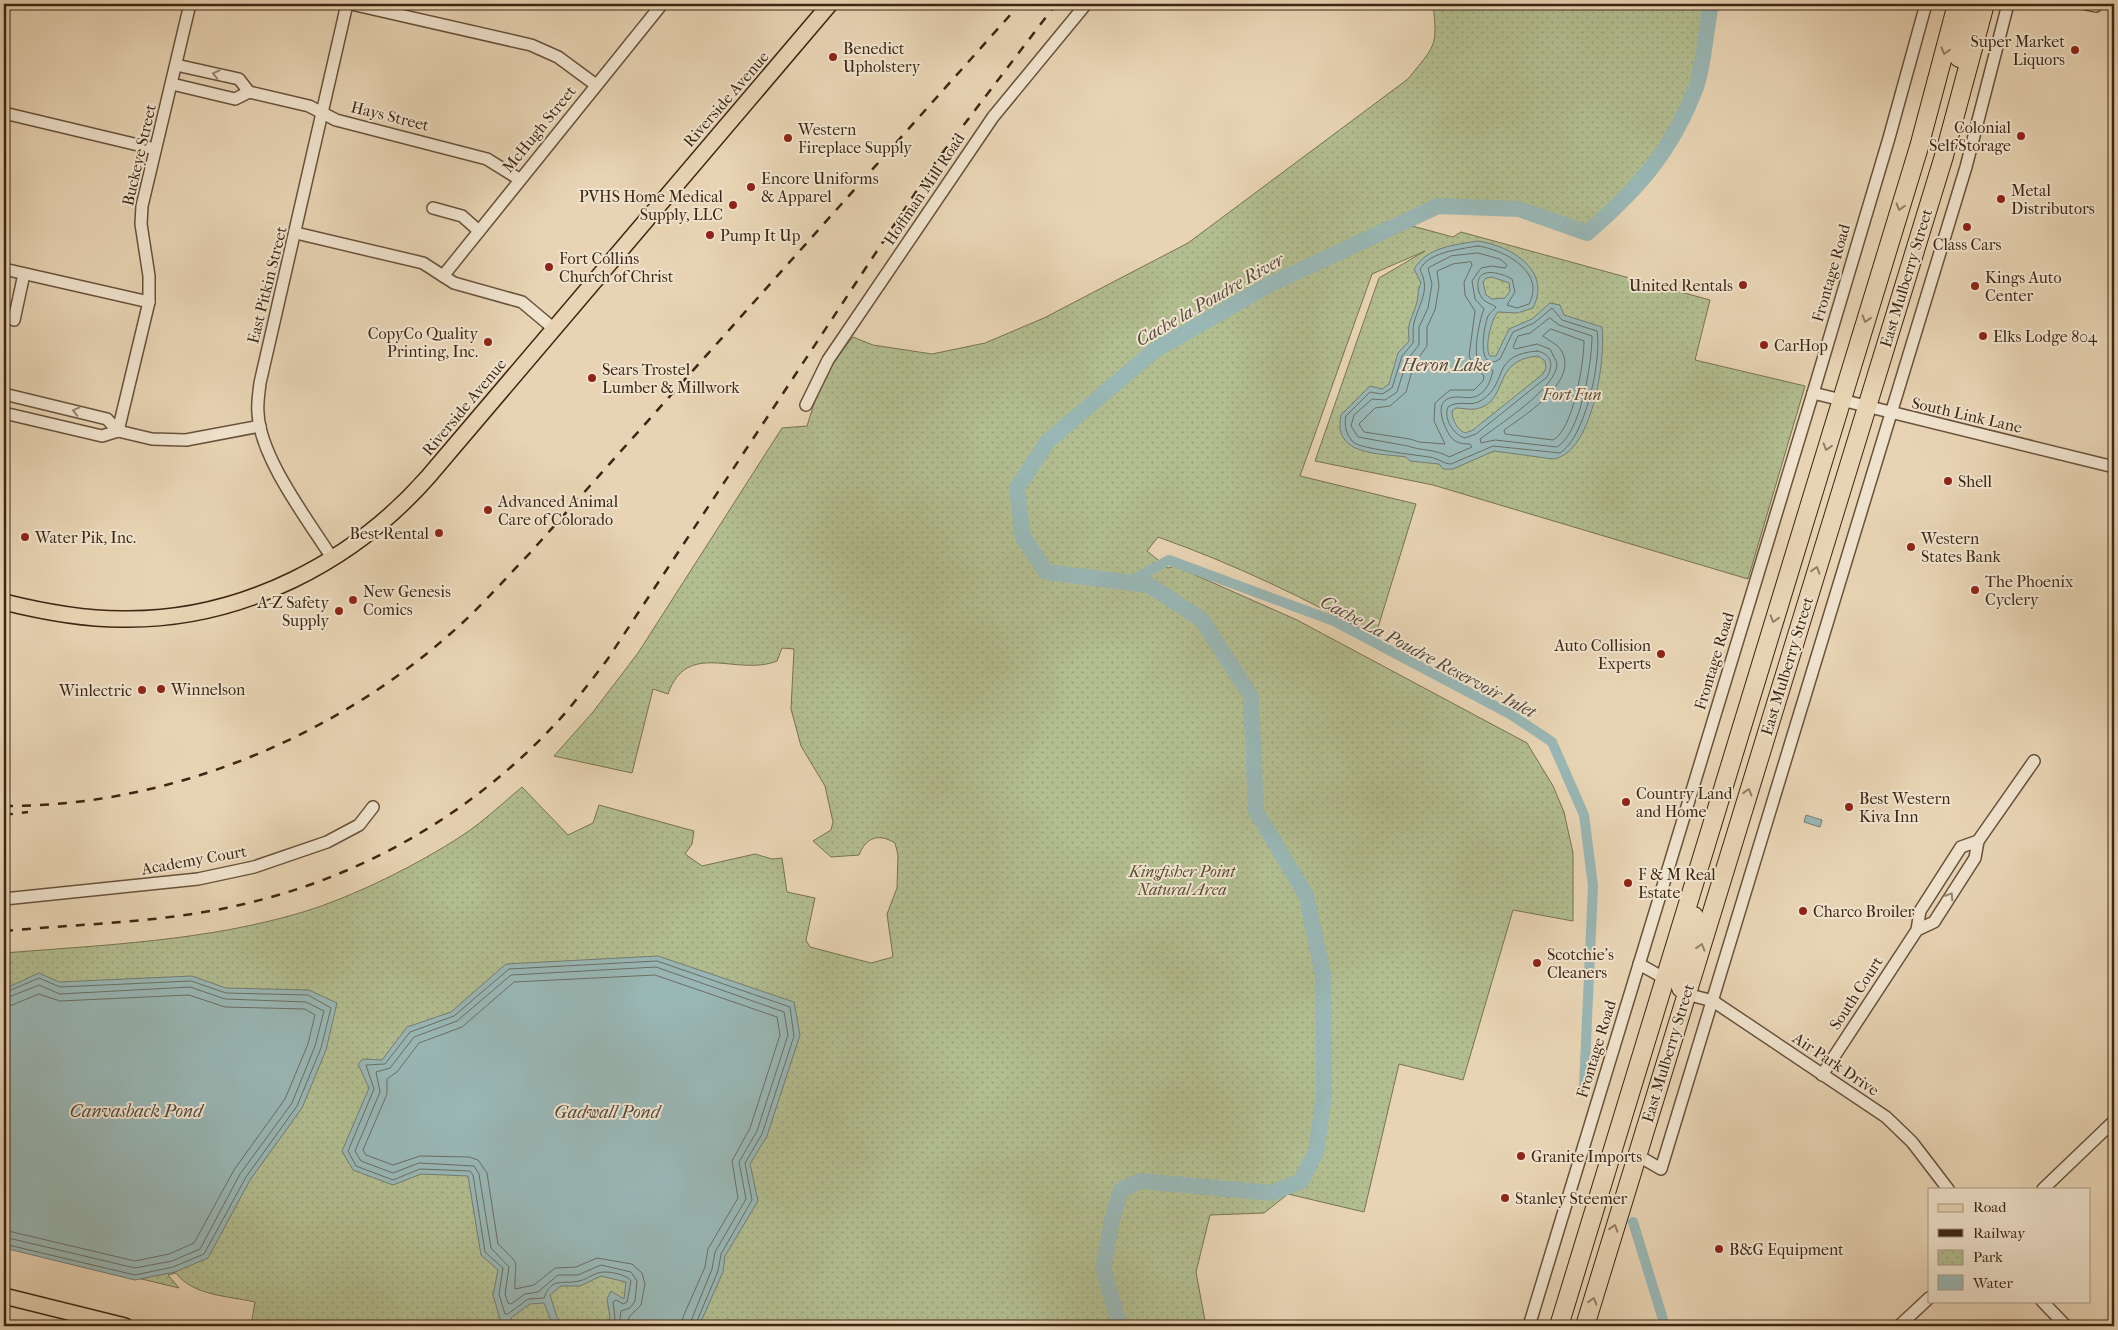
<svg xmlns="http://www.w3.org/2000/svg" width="2118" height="1330" font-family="'IM FELL French Canon',serif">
<defs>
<pattern id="park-dots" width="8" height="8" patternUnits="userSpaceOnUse" patternTransform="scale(1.25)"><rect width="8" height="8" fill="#b2bd90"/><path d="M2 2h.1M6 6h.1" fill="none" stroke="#9aa27b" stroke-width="1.8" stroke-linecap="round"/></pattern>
</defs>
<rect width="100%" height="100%" fill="#e8d4b4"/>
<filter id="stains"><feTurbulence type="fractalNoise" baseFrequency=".004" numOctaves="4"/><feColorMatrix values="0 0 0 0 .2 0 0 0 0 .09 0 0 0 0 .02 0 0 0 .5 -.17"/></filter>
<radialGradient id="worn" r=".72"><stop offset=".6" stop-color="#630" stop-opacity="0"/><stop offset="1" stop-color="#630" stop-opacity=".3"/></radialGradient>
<path fill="url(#park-dots)" stroke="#787252" d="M1433,4H1711C1706,28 1704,65 1696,87C1672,151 1638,189 1587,233L1519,209L1438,206L1401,223L1453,237L1461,232L1710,300L1695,360L1805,386L1748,579L1433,485L1315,461L1379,278L1425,251L1372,274L1300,476L1416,504L1375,637C1305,598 1234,564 1158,537L1147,551L1168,568L1175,566L1297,620L1527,743L1553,786L1564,812L1573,853V921L1513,910L1463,1080L1399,1064L1364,1212L1288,1194L1264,1213L1210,1215L1196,1272L1206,1326H251L255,1302C229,1296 193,1296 176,1273L168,1275L179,1288L4,1246V1130L14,1102L4,953C103,945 207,941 303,912C353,897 419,864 463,835C484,821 503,803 522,787L568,835L593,823L599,805L694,831L692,844L685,854L702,866L755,854L772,859L782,858L787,892L815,898L806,940L810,947L871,963L893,957L887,914L897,888L898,855L895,843C879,833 866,837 859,855L831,857L813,841L831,830L833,822L825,786L801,746L791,709L794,649L782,648L777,661C737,677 687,639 668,694L653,689L632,773L554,756L593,712L638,653L782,428L807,426C818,389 828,367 853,337L873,345L932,354L985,343L1044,318L1188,243L1408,79C1435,45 1438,48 1433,4Z"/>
<g fill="#99b7b5" stroke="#747d74" fill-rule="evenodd">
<path d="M1478,241C1511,246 1552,270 1533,308L1517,313L1498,312C1491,319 1484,349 1490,356H1496L1509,329L1532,319L1550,303L1560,305L1564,315L1602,327C1606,360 1592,454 1553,459L1494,451L1453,469H1443L1439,464L1410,461L1406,457C1379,453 1332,456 1341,415L1370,386L1382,389L1389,384L1398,353L1409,341C1407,320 1412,320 1417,302C1419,295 1417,290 1421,283L1414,269C1427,247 1454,245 1478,241ZM1492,277L1509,283L1510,291L1505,298L1492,299L1486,295L1483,282L1486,278ZM1538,356L1545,361L1546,368L1543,374L1473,430L1465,433C1457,430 1452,419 1452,411L1456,408C1462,408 1470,410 1476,409C1510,402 1490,360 1538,356Z"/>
<polygon points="1806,815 1822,820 1820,827 1804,822"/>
<polygon points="658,956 794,1002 800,1035 767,1136 750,1164 758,1201 725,1256 723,1272 699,1326 608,1326 610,1317 607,1299 611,1291 624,1299 626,1282 601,1276 580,1286 561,1286 550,1295 557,1317 564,1326 546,1326 552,1323 544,1303 530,1304 511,1318 512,1326 502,1326 493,1295 498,1270 481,1255 468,1176 421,1174 393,1185 353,1170 342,1151 369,1088 358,1064 363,1059 382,1060 407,1027 451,1012 506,964"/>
<polygon points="39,973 59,982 192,976 226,988 309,990 337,1003 326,1050 302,1108 250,1180 208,1258 175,1272 135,1280 4,1248 4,989"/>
</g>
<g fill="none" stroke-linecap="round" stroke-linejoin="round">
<g stroke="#6b6e64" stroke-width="1">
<path d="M1478,246C1505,250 1546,272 1529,304L1517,308L1507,305L1515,292L1512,279C1501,273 1476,265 1478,287C1478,291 1480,295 1482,298C1486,303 1492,304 1496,307C1494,310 1490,313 1488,316C1484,326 1480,353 1487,360L1494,362L1500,359L1513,332L1534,323L1552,308L1562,320L1597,331C1602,360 1585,438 1560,453L1493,446L1451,464C1444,464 1438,458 1429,457C1417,455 1360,449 1353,442C1346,434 1344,426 1346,416L1370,392L1382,394L1392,388L1402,356L1413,343C1414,337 1412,329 1414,323C1419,303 1431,290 1420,270C1427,252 1461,249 1478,246Z"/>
<path d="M1478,253L1500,259L1507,265L1505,268L1492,266L1481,268L1472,281L1475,299L1484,309C1480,318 1473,351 1478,360C1482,366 1490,366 1493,371C1490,382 1487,391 1477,396C1471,399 1463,397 1457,397C1432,397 1442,423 1450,436C1455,443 1462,444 1470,444L1472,447L1449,457C1437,449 1421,451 1408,446L1358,437L1351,426L1354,415L1372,399L1385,400L1397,392L1407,360L1419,345V327L1428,308L1432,284L1428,268L1451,256Z"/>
<polygon points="1471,262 1472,265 1464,282 1465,295 1475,311 1469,356 1473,364 1484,376 1483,381 1474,390 1450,390 1435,403 1434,421 1445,444 1419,442 1410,439 1364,432 1359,424 1375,408 1390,406 1406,392 1414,364 1427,346 1427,327 1435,310 1439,286 1437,271 1453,264"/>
<path d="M1550,318L1559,325L1592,336C1592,362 1581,433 1557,447L1495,440L1481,443L1480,439C1500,424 1558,387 1557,363L1550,349L1537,344L1515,349L1513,347L1518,336L1530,333Z"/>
<path d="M1551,329L1584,341C1584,363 1573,430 1553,440L1505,434L1504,430C1525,415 1580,381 1561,350C1556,343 1549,341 1543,336Z"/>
<path d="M1537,351C1552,354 1554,365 1547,377L1476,434L1465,438C1454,435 1443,419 1448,407C1459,399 1471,408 1482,400C1509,382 1490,355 1537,351Z"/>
<polyline points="4,993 39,978 60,987 191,981 226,993 308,995 331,1008 321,1048 297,1106 246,1177 204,1254 173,1267 135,1275 4,1244"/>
<polyline points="4,999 39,985 60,994 190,987 225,999 306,1002 324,1011 315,1046 292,1103 240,1174 200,1249 172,1261 135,1268 4,1237"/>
<polyline points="4,1007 12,1005 39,994 60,1001 189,995 225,1007 305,1009 315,1015 308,1044 285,1099 234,1170 194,1243 169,1254 135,1261 4,1230"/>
<path d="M613,1326L615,1317L613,1302L616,1300L623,1304L627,1302L631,1281C627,1274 605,1270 598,1273C591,1275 586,1280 579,1281C563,1285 552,1276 544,1298L528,1299L508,1314H505L499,1294L503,1268L485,1252L473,1175L470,1171L420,1169L393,1180L356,1166L348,1151L374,1089L366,1065L385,1064L410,1032L454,1016L509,969L657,961L790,1007L794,1036L762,1134L745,1163L752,1200L721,1254L718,1271L695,1326"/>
<polyline points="619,1326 621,1311 630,1308 635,1301 637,1281 631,1272 601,1265 578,1275 558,1275 538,1292 525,1294 511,1304 508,1303 505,1294 509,1267 491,1248 479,1174 474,1166 419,1163 393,1173 361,1161 355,1151 380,1092 376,1072 390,1068 414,1037 457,1021 511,975 656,967 784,1012 788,1035 757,1131 739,1162 746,1199 715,1252 712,1269 689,1326"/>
<path d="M627,1326L629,1317L641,1305L645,1284L642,1273L632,1264L597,1258L576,1267L555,1268L534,1285L515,1289C514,1258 523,1268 498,1244L487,1173L478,1160L469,1157L420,1156L393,1165L366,1155L363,1150L387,1094V1079L397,1072L419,1043L462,1027L514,982L655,975L777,1017L780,1035L750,1128L732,1161L738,1198L708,1249L705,1267L683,1317L681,1326"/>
</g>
<g stroke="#99b7b5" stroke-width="10">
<polyline points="1129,582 1169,560 1334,621 1510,714 1552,742 1584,815 1593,886 1584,1087"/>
<polyline points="1633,1222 1665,1326"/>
</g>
<path stroke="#99b7b5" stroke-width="16" d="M1120,1326L1103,1268L1112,1220L1121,1190L1140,1181L1271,1193L1301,1181L1316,1152L1324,1096L1323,974L1306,895L1256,811L1251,696L1201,619L1149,585L1046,572L1023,537L1017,488L1048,441L1155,350L1269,285L1438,206L1519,209L1587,233C1638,189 1672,151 1696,87C1704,65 1706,28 1711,4"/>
<g stroke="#68523b" stroke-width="14">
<g id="minor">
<polyline points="351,4 531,45 558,57 596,85"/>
<polyline points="2086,4 2096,6"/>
<polyline points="176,65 239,79 249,92"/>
<polyline points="172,84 235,99 249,92 309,106 336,120 487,159 519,179"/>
<polyline points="4,113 155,149"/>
<polyline points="433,208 462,216 479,231"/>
<polyline points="296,233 423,263 454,283 522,302 553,328"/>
<polyline points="4,269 149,302"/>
<polyline points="443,276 662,4"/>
<polyline points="14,320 24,274"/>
<polyline points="1813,393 2114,467"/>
<polyline points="4,394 107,419 118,431"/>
<polyline points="806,405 828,360 993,117 1086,4"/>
<polyline points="4,413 102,436 118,431 152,439 186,440 260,426"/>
<polyline points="118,431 149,302 149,276 141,224 142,206 190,4"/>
<path d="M332,558C308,520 260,458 258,413C257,403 259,393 260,383L347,4"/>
<polyline points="1978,841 2034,761"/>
<polyline points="4,899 198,879 254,867 327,842 359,825 373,807"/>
<polyline points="1639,964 1664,978"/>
<polyline points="1686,994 1713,1001 1886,1117 1912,1142 1948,1189"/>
<polyline points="1822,1075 1917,930 1920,911 1961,847 1978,841 1975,858 1934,922 1917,930"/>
<polyline points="1637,1155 1661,1169 1966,167 2008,4"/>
<polyline points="2043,1189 2114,1121"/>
<polyline points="2042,1301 2066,1326"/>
<polyline points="1529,1326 1813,393 1889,138 1926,4"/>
<polyline points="1899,1326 1929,1298"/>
</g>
</g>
<g stroke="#3d2613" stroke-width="18">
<g id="major">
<path d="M4,602C44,612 86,620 128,619C243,619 353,562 428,477L830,4"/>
<polyline points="4,1296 125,1326"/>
</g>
</g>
<g stroke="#3d2613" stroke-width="20">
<g id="highway">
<polyline points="1959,58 1971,4"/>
<polyline points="1681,988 1679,978 1694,916"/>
<polyline points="1559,1326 1919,147 1957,4"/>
<polyline points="1585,1326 1944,156 1985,4"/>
</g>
</g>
<use href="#minor" stroke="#f0e3ce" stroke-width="11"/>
<use href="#major" stroke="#e8d4b4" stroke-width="15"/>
<use href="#highway" stroke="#e8d4b4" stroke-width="18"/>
<g stroke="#3d2613" stroke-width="2.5" stroke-dasharray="9 9" stroke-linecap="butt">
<path d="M4,806C165,807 330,740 450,634C479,609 504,580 530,553L1020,4"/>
<polyline points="4,815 28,812"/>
<path d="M4,931C78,924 153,923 226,908C359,881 478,812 567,711C581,694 594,677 607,660L937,160L1056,4"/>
</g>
</g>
<defs><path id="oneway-chevron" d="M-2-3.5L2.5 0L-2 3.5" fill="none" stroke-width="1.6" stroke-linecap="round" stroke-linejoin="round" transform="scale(1.25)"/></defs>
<g stroke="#927d64">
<use href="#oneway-chevron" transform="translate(1945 51) rotate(105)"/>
<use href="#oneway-chevron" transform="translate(1900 207) rotate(107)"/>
<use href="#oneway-chevron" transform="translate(1866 319) rotate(107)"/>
<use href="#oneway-chevron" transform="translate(1827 447) rotate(107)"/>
<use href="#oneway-chevron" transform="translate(1816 570) rotate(-73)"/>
<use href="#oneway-chevron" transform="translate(1774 619) rotate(107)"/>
<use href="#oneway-chevron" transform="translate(1748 792) rotate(-73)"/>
<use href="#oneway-chevron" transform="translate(1701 947) rotate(-73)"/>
<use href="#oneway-chevron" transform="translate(1614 1228) rotate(-73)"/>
<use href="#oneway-chevron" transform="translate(1593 1301) rotate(-73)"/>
</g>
<g stroke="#968470">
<use href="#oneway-chevron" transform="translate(216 74) rotate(-167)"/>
<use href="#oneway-chevron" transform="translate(76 411) rotate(-167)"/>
<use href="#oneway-chevron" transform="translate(1950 896) rotate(-57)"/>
</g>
<g fill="#8f2418" stroke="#f0e3ce" stroke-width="2">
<circle cx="2075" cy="50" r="5"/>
<circle cx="833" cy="57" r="5"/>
<circle cx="2021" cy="136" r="5"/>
<circle cx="788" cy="138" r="5"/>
<circle cx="751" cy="187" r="5"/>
<circle cx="2001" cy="199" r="5"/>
<circle cx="733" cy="205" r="5"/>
<circle cx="1967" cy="227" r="5"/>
<circle cx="710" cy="235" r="5"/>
<circle cx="549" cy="267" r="5"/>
<circle cx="1743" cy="285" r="5"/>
<circle cx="1975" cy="286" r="5"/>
<circle cx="1983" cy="336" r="5"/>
<circle cx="488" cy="342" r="5"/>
<circle cx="1764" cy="345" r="5"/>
<circle cx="592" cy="378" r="5"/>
<circle cx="1948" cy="481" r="5"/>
<circle cx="488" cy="510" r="5"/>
<circle cx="439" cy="533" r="5"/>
<circle cx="25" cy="537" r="5"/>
<circle cx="1911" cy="547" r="5"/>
<circle cx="1975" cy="590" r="5"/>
<circle cx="353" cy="600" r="5"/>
<circle cx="339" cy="611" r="5"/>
<circle cx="1661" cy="654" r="5"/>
<circle cx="161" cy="689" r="5"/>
<circle cx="142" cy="690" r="5"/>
<circle cx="1626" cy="802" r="5"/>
<circle cx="1849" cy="807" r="5"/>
<circle cx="1628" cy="883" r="5"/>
<circle cx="1803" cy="911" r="5"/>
<circle cx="1537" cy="963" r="5"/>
<circle cx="1521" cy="1156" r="5"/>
<circle cx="1505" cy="1198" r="5"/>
<circle cx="1719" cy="1249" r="5"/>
</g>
<g text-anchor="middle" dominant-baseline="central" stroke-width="4" stroke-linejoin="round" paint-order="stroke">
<g font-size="16" fill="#3d2613" stroke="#f0e3ce" text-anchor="start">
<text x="2065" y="41" text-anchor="end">Super Market<tspan x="2065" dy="18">Liquors</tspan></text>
<text x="843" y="48">Benedict<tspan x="843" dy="18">Upholstery</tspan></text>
<text x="2011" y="127" text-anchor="end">Colonial<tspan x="2011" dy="18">Self Storage</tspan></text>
<text x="798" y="129">Western<tspan x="798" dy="18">Fireplace Supply</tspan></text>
<text x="761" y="178">Encore Uniforms<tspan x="761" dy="18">&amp; Apparel</tspan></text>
<text x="2011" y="190">Metal<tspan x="2011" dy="18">Distributors</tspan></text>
<text x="723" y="196" text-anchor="end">PVHS Home Medical<tspan x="723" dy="18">Supply, LLC</tspan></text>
<text x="720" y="235">Pump It Up</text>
<text x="1967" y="244" text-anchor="middle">Class Cars</text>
<text x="559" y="258">Fort Collins<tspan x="559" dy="18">Church of Christ</tspan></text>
<text x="1985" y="277">Kings Auto<tspan x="1985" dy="18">Center</tspan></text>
<text x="1733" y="285" text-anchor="end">United Rentals</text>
<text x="478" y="333" text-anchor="end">CopyCo Quality<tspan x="478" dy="18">Printing, Inc.</tspan></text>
<text x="1993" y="336">Elks Lodge 804</text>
<text x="1774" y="345">CarHop</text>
<text x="602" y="369">Sears Trostel<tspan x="602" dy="18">Lumber &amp; Millwork</tspan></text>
<text x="1958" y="481">Shell</text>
<text x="498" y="501">Advanced Animal<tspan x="498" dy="18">Care of Colorado</tspan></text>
<text x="429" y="533" text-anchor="end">Best Rental</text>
<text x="35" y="537">Water Pik, Inc.</text>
<text x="1921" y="538">Western<tspan x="1921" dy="18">States Bank</tspan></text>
<text x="1985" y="581">The Phoenix<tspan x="1985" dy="18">Cyclery</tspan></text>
<text x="363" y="591">New Genesis<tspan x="363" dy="18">Comics</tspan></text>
<text x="329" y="602" text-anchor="end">A-Z Safety<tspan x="329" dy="18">Supply</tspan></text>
<text x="1651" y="645" text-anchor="end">Auto Collision<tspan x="1651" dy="18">Experts</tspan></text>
<text x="171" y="689">Winnelson</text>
<text x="132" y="690" text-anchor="end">Winlectric</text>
<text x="1636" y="793">Country Land<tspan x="1636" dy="18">and Home</tspan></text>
<text x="1859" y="798">Best Western<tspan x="1859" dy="18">Kiva Inn</tspan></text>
<text x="1638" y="874">F &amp; M Real<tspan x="1638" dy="18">Estate</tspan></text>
<text x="1813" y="911">Charco Broiler</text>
<text x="1547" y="954">Scotchie's<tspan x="1547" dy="18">Cleaners</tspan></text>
<text x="1531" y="1156">Granite Imports</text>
<text x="1515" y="1198">Stanley Steemer</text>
<text x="1729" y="1249">B&amp;G Equipment</text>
</g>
<g font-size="16" fill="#3d2613" stroke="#f0e3ce">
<text transform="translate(726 99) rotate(-49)">Riverside Avenue</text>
<text transform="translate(390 116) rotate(14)">Hays Street</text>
<text transform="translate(539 129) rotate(-51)">McHugh Street</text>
<text transform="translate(139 155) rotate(-77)">Buckeye Street</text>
<text transform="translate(924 189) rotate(-56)">Hoffman Mill Road</text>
<text transform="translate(1831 273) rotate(-74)">Frontage Road</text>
<text transform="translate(1906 278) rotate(-73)">East Mulberry Street</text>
<text transform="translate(267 285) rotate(-76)">East Pitkin Street</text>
<text transform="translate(464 407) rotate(-50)">Riverside Avenue</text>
<text transform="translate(1967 415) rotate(13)">South Link Lane</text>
<text transform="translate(1714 661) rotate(-73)">Frontage Road</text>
<text transform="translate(1787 666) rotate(-73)">East Mulberry Street</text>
<text transform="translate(194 860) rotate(-10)">Academy Court</text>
<text transform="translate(1856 993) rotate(-57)">South Court</text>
<text transform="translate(1596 1049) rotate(-73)">Frontage Road</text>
<text transform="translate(1668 1053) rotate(-73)">East Mulberry Street</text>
<text transform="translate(1836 1064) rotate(34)">Air Park Drive</text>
</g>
<g font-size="16" font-style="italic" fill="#5a4c32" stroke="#f0e3ce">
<text x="1572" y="394">Fort Fun</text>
<text x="1182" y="871">Kingfisher Point<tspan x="1182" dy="18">Natural Area</tspan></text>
</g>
<g font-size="18" font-style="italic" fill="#544a3c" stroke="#f0e3ce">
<text transform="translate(1210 300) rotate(-30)">Cache la Poudre River</text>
<text x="1446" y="365">Heron Lake</text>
<text transform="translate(1428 657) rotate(28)">Cache La Poudre Reservoir Inlet</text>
<text x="136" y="1111">Canvasback Pond</text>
<text x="607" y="1112">Gadwall Pond</text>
</g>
</g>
<rect width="2118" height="1330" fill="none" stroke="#e8d4b4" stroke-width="20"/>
<rect x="5" y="5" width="2108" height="1320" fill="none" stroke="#3d2613" stroke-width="2.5"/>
<rect x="10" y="10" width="2098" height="1310" fill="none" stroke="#3d2613"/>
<rect x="1928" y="1188" width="162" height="115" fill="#f0e3ce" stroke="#a89783"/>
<rect x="1938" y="1204" width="25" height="8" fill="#e8d4b4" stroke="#a89783"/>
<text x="1973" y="1212" font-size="15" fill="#3d2613">Road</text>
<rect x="1938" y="1229" width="25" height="8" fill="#3d2613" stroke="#a89783"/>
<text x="1973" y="1238" font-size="15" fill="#3d2613">Railway</text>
<rect x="1938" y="1250" width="25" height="15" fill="url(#park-dots)" stroke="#a89783"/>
<text x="1973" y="1262" font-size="15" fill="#3d2613">Park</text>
<rect x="1938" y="1275" width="25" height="15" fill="#99b7b5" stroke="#a89783"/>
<text x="1973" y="1288" font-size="15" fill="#3d2613">Water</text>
<rect width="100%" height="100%" filter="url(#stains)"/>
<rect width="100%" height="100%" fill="url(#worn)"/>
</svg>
